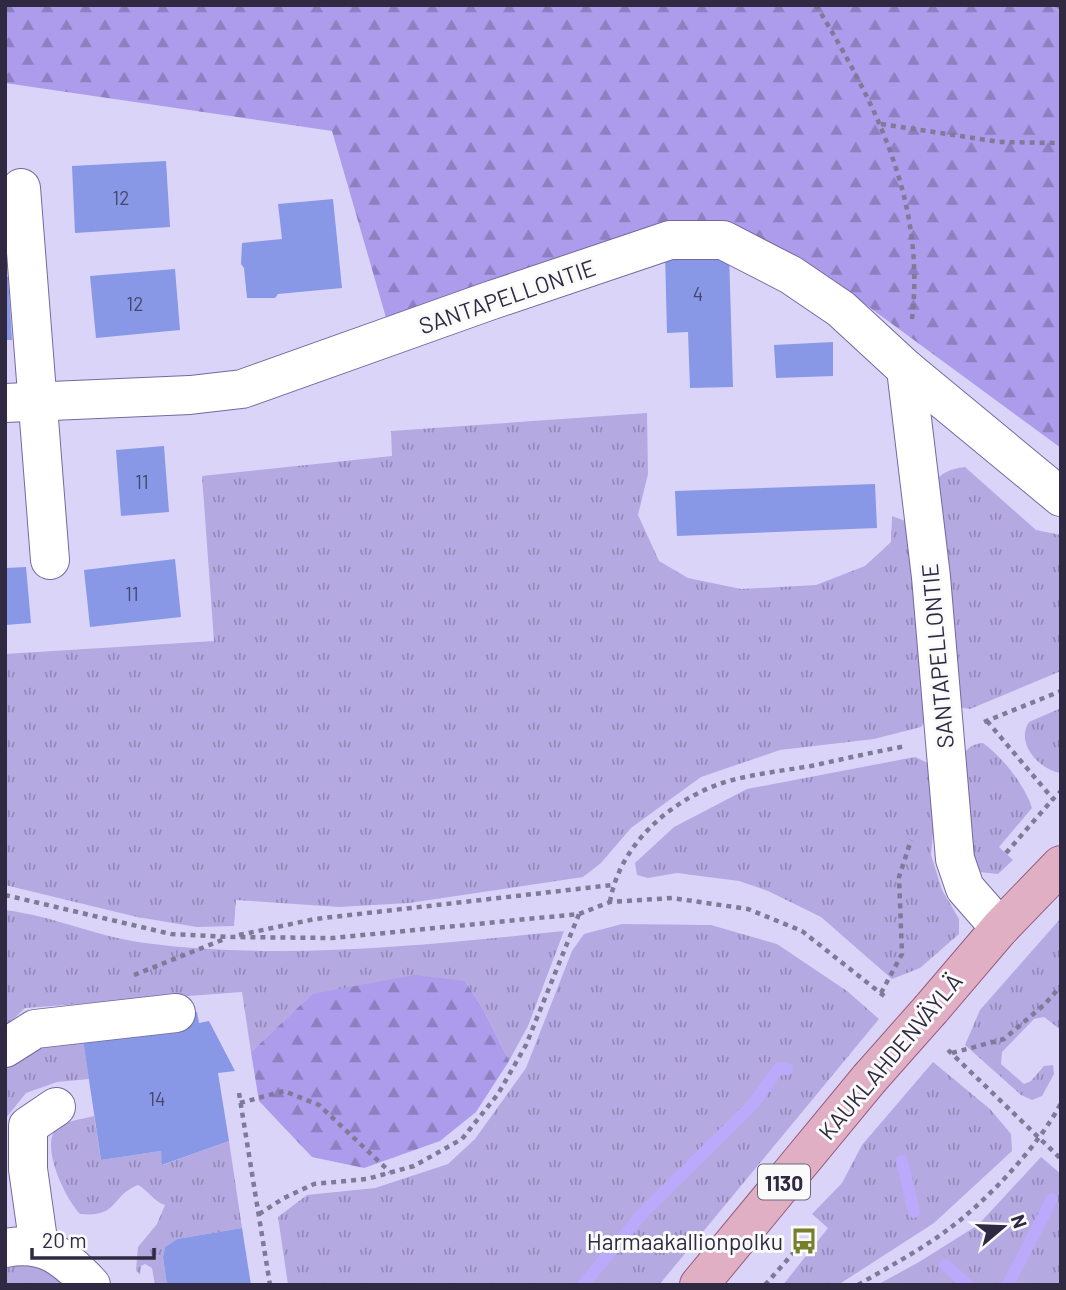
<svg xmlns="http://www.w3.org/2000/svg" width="1066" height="1290" font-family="Barlow,sans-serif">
<defs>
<pattern id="grass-tufts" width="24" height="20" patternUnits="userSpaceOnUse" patternTransform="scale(1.75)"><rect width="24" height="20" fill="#b5a9e2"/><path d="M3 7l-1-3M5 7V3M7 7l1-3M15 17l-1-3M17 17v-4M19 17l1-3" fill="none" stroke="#948ab9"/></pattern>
<pattern id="forest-firs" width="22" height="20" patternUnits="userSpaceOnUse" patternTransform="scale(1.75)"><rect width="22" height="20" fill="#ad9beb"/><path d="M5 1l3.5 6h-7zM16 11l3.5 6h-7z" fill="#8d7fc0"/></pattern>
</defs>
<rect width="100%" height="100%" fill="#dbd4f9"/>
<g fill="url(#grass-tufts)">
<polygon points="647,413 648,474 638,515 659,561 688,578 741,589 816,585 865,566 891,542 892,516 908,522 930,714 921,727 874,739 780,750 701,777 631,828 601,863 583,877 409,903 339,907 236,900 234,926 197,927 137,917 5,885 5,654 214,641 202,476 392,456 391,431"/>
<path d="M965,467L1036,530L1061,535V671L970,709L958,707L931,487C940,473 949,469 965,467Z"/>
<path d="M1061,708V773C1039,770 1015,743 1029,722Z"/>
<path d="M983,743C1003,758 1025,785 1032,808L999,847L1013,860L998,874L979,872L969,861L961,758C967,749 971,744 983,743Z"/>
<polygon points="915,757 932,765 935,811 931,855 942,890 959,919 959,934 920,968 892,979 821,917 768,891 739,881 677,873 648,878 637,875 635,863 674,827 747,789"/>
<path d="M5,910C53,916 98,937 145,943C281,961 428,945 564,931L528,1026L509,1061L483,1009L465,981L312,994L251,1052L242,992L25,1008L5,1027Z"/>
<polygon points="1061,918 1061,1030 1044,1017 1034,1019 1002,1052 1001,1064 1024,1084 1031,1081 1044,1066 1053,1065 1054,1074 1042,1096 1032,1100 1021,1095 965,1045 980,1010"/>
<polygon points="622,924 711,925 777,944 847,991 879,1019 659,1285 288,1285 278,1217 307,1195 375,1188 448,1164 475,1139 526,1068 572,951 584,934"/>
<path d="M83,1040L89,1079L57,1082L26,1093L5,1119V1069C25,1049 56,1044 83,1040Z"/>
<polygon points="933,1062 990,1109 1011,1134 1012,1151 934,1223 838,1285 783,1285 828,1228 812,1214 842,1183 862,1145"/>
<path d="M94,1116L101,1160L161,1151L163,1165L229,1141L242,1228L177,1239L165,1247L163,1257L167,1285H155L152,1268L145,1264L141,1266L140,1275L136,1270L138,1247L157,1224L165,1205C154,1202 148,1190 138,1185C110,1196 119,1218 80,1214C66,1200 39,1145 57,1128C65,1121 83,1119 94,1116Z"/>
<polygon points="1041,1157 1061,1174 1061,1285 877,1285 919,1262 978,1225"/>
<polygon points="35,1260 64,1281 62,1285 5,1285 5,1268"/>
</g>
<g fill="url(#forest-firs)">
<polygon points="5,5 1061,5 1061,448 820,271 731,226 387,321 332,131 5,83"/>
<polygon points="415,975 465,981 483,1009 509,1061 476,1112 440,1141 364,1168 312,1157 259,1101 251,1052 312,994"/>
</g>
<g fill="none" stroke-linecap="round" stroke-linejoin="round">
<g stroke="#bba9fb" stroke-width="12">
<polyline points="902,1161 914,1212"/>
<polyline points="945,1265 968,1285"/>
<polyline points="583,1285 642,1214 754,1103 779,1068 787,1069"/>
<polyline points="1008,1285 1052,1199"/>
</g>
</g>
<g fill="#8898e6">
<polygon points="166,161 170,227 75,233 72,166"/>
<polygon points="333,199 342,288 278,294 275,298 247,298 244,268 241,264 242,243 282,239 278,204"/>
<polygon points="729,252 733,387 690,388 688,332 667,333 665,254"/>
<polygon points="175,269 180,330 96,338 90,276"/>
<polygon points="5,277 8,277 12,340 5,340"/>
<polygon points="833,342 833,376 776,378 774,345"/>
<polygon points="164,446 169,512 121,516 116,450"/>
<polygon points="875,484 877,528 677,536 675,491"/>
<polygon points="175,559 181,617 90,627 84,570"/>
<polygon points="26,567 31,623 5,625 5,568"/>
<polygon points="197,1012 199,1023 209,1021 235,1071 218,1073 229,1141 162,1165 161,1151 101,1160 83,1040 123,1021"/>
<polygon points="242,1228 251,1285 167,1285 163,1257 165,1247 177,1239"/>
</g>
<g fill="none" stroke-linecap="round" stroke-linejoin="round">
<g stroke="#7568a0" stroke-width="40">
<g id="minor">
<polyline points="21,188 50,560"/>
<polyline points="906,369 931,577 955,859 965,888 1000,928"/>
<polyline points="5,403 190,395 242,389 489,301 670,240 723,240 791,275 841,309 906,369 1061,497"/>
<polyline points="5,1048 35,1029 176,1013"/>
<polyline points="39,1247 28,1169 28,1126 56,1107"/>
<path d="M5,1248C45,1240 65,1258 91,1285"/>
</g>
</g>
<g stroke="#965e7d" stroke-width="40">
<g id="major">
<polyline points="931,1009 1000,928 1061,865"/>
<polyline points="699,1285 869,1079"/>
</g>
</g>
<g stroke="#7f7a98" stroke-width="4.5" stroke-dasharray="5 5" stroke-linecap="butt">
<path d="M816,5C875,103 926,201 912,319"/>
<polyline points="1057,5 1061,8"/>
<polyline points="881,124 999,142 1061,143"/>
<polyline points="987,721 1053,799 1061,791"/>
<polyline points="984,722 1061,691"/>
<polyline points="1006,853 1053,799"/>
<polyline points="5,895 171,934 231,937 333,938 579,914 610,902 672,898 748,909 802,931 888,999"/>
<path d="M610,902C619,846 669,801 722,783C751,774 781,771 811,766C843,759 874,752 906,746"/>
<polyline points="239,935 315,919 612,885"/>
<polyline points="134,975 227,938"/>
<polyline points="881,993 902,954 899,877 911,840"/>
<polyline points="948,1050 1061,1159"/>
<polyline points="952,1053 1004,1039 1045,1004 1061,986"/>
<polyline points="239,1093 270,1285"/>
<polyline points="240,1103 284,1091 319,1105 390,1172"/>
<polyline points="259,1214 284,1198 314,1184 367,1179 414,1166 462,1139 498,1094 526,1045 579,914"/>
<polyline points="765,1285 804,1241"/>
<path d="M858,1285C888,1267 919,1251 946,1231C986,1202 1038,1147 1061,1103"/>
</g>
<use href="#minor" stroke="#fff" stroke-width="38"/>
<use href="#major" stroke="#e1afc4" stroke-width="38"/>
<g stroke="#965e7d" stroke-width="40" stroke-linecap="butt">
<polyline id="major-bridge" points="869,1079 931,1009"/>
</g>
<use href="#major-bridge" stroke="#e1afc4" stroke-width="38"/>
</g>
<defs>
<g id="bus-bare" transform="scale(2.1)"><path d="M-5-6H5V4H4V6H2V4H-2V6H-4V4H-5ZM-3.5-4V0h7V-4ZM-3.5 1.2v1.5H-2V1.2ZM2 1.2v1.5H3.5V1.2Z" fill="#787f2a" stroke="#fafafa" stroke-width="2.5" paint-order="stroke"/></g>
</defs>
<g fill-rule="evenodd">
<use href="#bus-bare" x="804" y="1241"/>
</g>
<g text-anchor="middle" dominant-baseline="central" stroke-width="6" stroke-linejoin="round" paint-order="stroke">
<g font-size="19" fill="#45466b">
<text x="121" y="197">12</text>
<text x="698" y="293">4</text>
<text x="135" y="303">12</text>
<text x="142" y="481">11</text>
<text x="132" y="593">11</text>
<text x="157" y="1098">14</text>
</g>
<rect fill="#fafafa" stroke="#6c6879" stroke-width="2" x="758" y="1164.5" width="52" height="35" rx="5"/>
<g font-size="21" font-weight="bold" fill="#2f2a42">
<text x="784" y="1182">1130</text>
</g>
<g font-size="23" fill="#2f2a42" stroke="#fafafa">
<text transform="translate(507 296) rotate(-19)">SANTAPELLONTIE</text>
<text transform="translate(937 656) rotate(-95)">SANTAPELLONTIE</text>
<text transform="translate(890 1056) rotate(-50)">KAUKLAHDENVÄYLÄ</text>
</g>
<g font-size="23" fill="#2f2a42" stroke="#fafafa" text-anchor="end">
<text x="783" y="1241">Harmaakallionpolku</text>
</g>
</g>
<rect width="1066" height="1290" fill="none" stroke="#2f2a42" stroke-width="14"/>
<g transform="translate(1003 1227) rotate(71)" stroke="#fafafa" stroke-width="5" paint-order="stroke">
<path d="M0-5L12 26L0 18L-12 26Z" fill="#2f2a42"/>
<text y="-10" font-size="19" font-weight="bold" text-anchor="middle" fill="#2f2a42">N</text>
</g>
<path d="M32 1248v10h122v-10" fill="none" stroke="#2f2a42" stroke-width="3.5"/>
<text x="42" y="1248" font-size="21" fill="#2f2a42" stroke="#fafafa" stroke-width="5" paint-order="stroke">20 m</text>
</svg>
